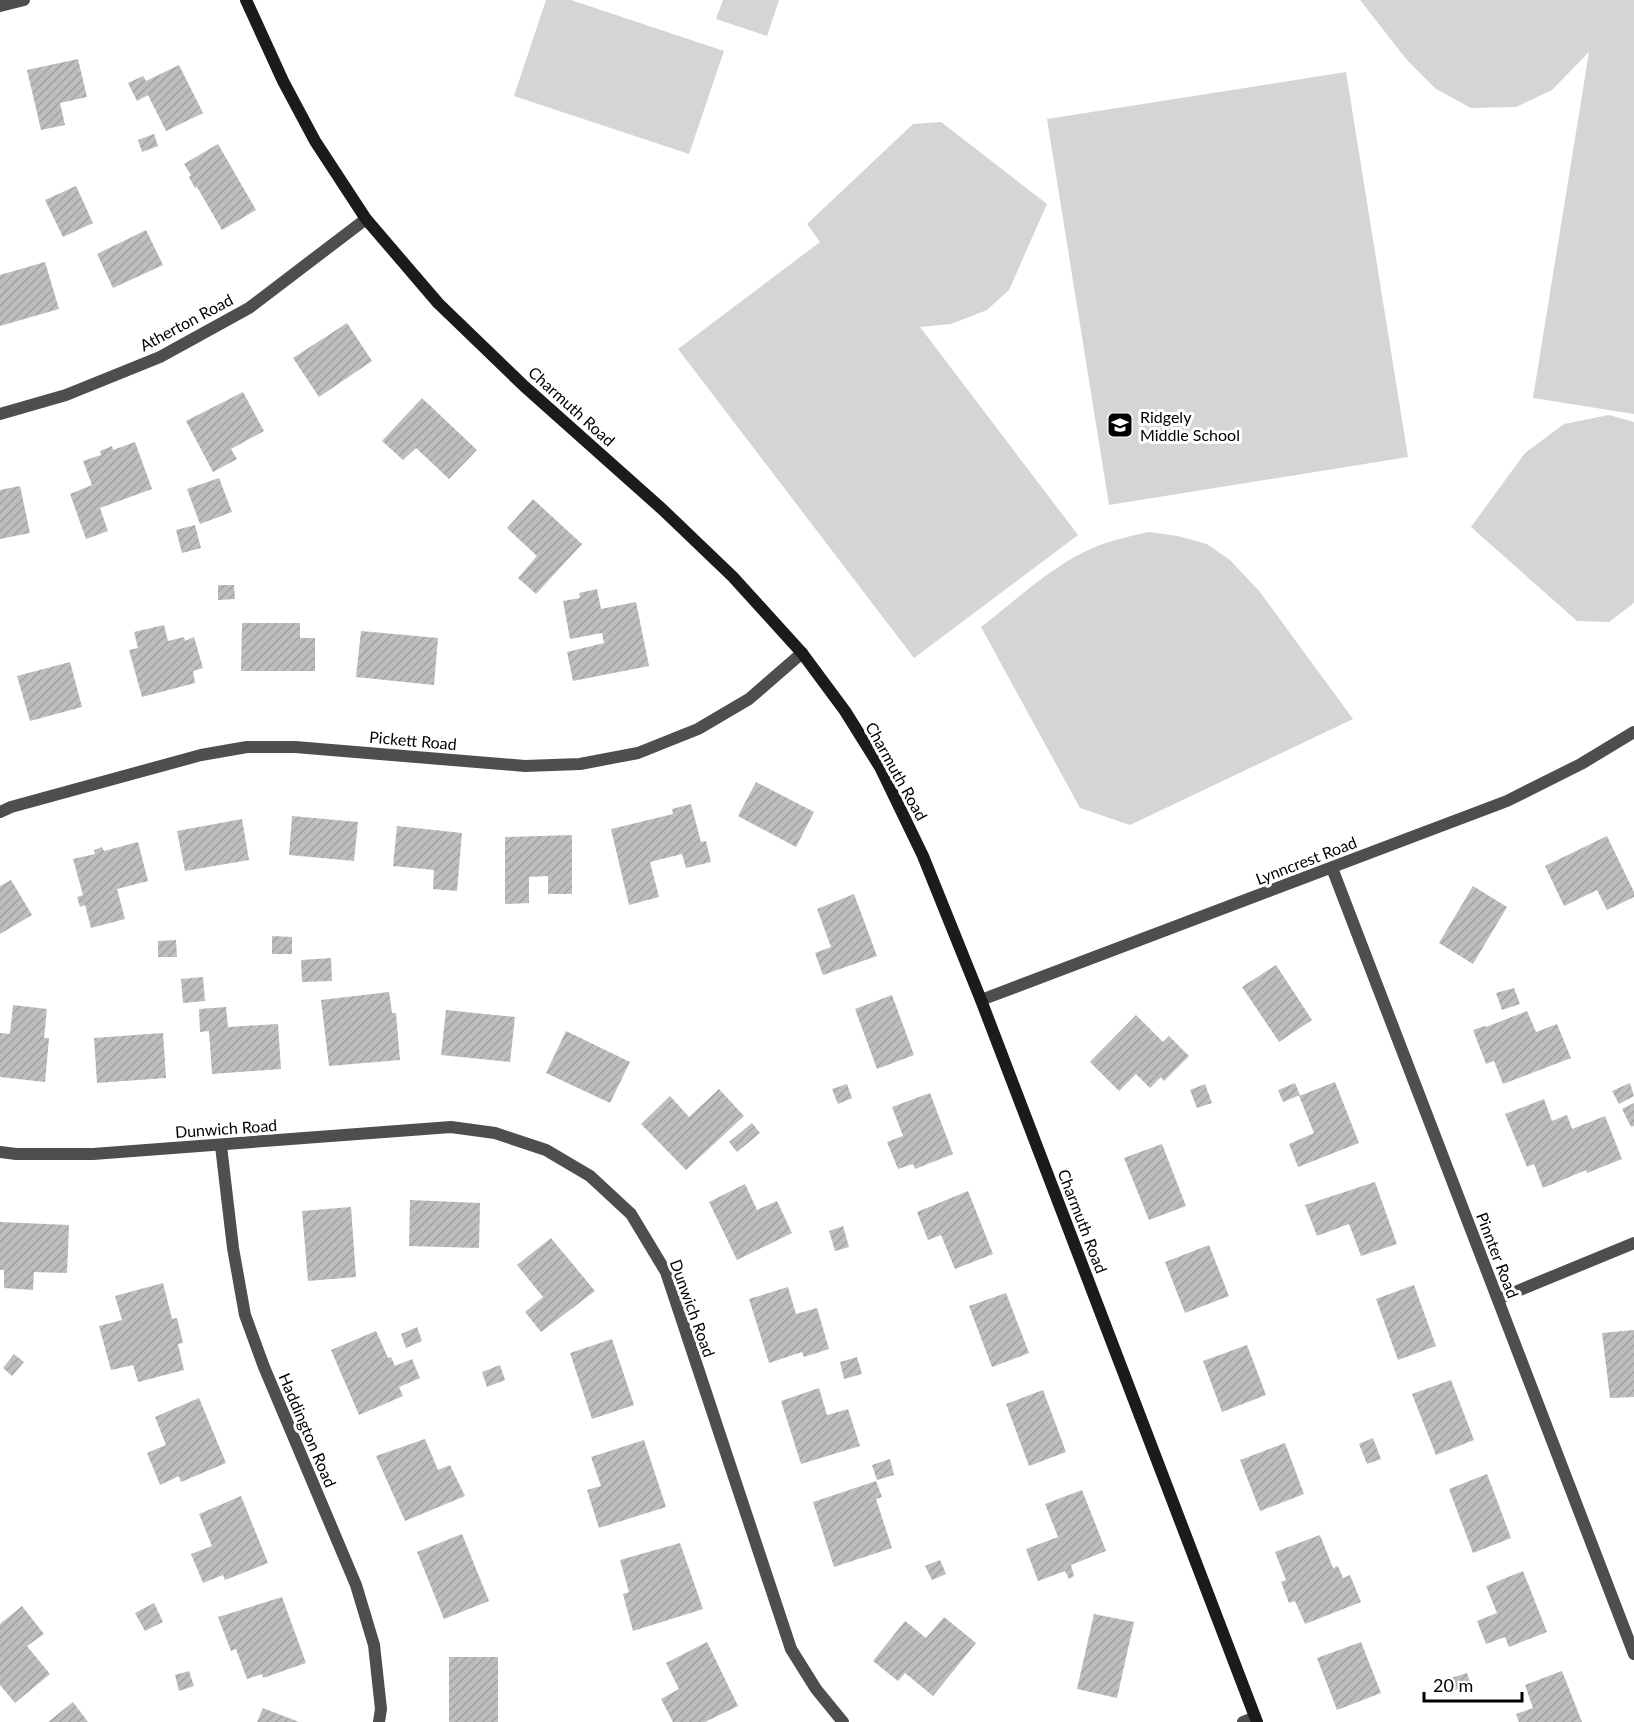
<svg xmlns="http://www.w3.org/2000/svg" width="1634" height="1722" font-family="Lato,sans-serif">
<defs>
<pattern id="building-hatch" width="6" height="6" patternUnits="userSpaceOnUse" patternTransform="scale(1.5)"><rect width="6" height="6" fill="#bebebe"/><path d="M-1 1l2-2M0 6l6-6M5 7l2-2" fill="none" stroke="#a2a2a2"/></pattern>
</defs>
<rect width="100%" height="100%" fill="#fff"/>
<g fill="#d5d5d5">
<polygon points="546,0 571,0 724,51 689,154 514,96"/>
<polygon points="723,0 779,0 767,36 716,19"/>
<polygon points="1360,0 1634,0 1634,414 1533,398 1589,52 1552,90 1516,107 1471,108 1436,89 1407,60"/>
<polygon points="1346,72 1408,457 1109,505 1047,119"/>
<polygon points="941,122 1047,204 1009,290 987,310 951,324 920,327 1078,535 914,658 678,349 820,242 807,224 913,124"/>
<polygon points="1609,415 1634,422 1634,603 1609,622 1577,621 1471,527 1525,453 1564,424"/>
<path d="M1149,532L1178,536L1207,544L1230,560L1260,592L1353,719L1130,825L1080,808L981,627C1016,600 1054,564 1095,547C1112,540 1130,536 1149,532Z"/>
</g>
<g fill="url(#building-hatch)">
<polygon points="78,59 87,97 60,103 65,125 41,130 27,70"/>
<polygon points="179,65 203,113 166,131 148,95 137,101 128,83 143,76 146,81"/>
<polygon points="154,134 158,146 142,152 138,140"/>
<polygon points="218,144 256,210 222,230 197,187 195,188 189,177 191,175 184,164"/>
<polygon points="76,186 93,223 63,237 45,200"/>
<polygon points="146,230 163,265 113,288 97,254"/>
<polygon points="45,262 59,309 0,326 0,275"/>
<polygon points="347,323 372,361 319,397 293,358"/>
<polygon points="243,392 264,431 231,449 237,459 213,472 186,421"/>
<polygon points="422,398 477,450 449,479 416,448 403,460 382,441"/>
<polygon points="135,442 152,489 100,508 108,531 86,539 70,494 92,485 83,461 101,455 100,451 112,446 113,450"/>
<polygon points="219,478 232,512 200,524 187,489"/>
<polygon points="20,486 30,533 0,539 0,490"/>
<polygon points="533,499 582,544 536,594 518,578 537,556 507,528"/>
<polygon points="195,525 201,548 182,553 176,530"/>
<polygon points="218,585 234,585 235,599 218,600"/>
<polygon points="597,589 601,609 636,602 649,666 573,681 567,652 604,643 602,633 570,639 563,601 580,598 579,593"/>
<polygon points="242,623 300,623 300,638 315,638 315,671 241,671"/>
<polygon points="164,625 168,641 184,637 185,641 194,637 203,668 193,671 195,683 142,697 129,650 138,648 134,632"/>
<polygon points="361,631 438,638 434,685 356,677"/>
<polygon points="70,662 82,707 30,721 17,676"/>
<polygon points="756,782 814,812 796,847 738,816"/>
<polygon points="691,804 701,842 706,841 711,862 686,868 682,854 650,862 659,897 629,905 611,829 673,814 672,809"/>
<polygon points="292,816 358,822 354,861 289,855"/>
<polygon points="242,819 249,860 185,871 177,831"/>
<polygon points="397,826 462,833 457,891 433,889 434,870 393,866"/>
<polygon points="572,835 572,894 548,894 548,876 529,877 529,903 505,904 505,837"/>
<polygon points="1607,836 1634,892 1634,897 1607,910 1597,890 1564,906 1545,866"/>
<polygon points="138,842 148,881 117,889 125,919 91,928 85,905 80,907 77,897 83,895 73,859 95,854 94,850 102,847 104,851"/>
<polygon points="11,880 32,915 0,934 0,886"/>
<polygon points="1473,886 1507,907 1473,964 1439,943"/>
<polygon points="854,894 877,956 823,975 815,953 831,947 817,909"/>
<polygon points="272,936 292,937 292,954 272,954"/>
<polygon points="176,940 177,957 158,957 158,941"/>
<polygon points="331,958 332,981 302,982 301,960"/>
<polygon points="1276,965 1312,1020 1279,1042 1242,987"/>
<polygon points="203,977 205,1001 183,1003 181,979"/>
<polygon points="1514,988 1520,1004 1502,1010 1496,993"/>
<polygon points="389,992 392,1013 396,1013 400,1060 329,1066 321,1000"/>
<polygon points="892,995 914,1055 877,1069 855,1009"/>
<polygon points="13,1005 47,1009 44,1038 49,1038 45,1082 0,1077 0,1033 10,1034"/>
<polygon points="226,1007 228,1027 278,1024 281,1069 212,1074 209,1031 200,1032 199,1009"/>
<polygon points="446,1010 515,1017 510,1062 441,1055"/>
<polygon points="1527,1011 1536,1032 1557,1024 1571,1058 1503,1084 1494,1061 1486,1064 1473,1030 1485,1026 1486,1027"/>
<polygon points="1136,1015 1163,1042 1169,1036 1189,1056 1164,1081 1161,1077 1150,1088 1136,1074 1119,1091 1090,1062"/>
<polygon points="566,1031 630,1062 610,1103 546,1073"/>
<polygon points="163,1033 166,1078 97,1083 94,1038"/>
<polygon points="1335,1082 1359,1143 1298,1167 1289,1144 1314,1133 1299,1096"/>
<polygon points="1295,1083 1300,1095 1283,1102 1278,1090"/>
<polygon points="1630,1083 1634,1096 1619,1104 1612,1091"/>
<polygon points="847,1084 852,1098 838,1104 832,1089"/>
<polygon points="1205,1084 1212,1103 1197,1108 1190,1090"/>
<polygon points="719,1089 744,1116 686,1170 641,1124 670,1096 689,1117"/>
<polygon points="930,1093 953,1154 915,1169 913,1164 898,1169 887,1142 903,1136 892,1107"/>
<polygon points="1544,1099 1552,1121 1567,1115 1572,1129 1605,1116 1622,1159 1587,1173 1586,1170 1543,1188 1534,1164 1527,1167 1505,1114"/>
<polygon points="1634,1103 1634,1126 1631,1127 1622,1109"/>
<polygon points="752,1123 760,1133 737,1152 729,1142"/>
<polygon points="1162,1144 1186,1206 1149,1220 1124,1158"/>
<polygon points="1375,1182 1397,1244 1361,1256 1349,1224 1317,1236 1305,1205"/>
<polygon points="745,1184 757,1210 777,1201 792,1233 737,1260 709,1202"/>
<polygon points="968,1191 993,1254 955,1269 941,1235 928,1240 917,1212"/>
<polygon points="410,1200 480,1203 479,1248 409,1246"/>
<polygon points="351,1207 356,1277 308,1281 302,1211"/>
<polygon points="0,1222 69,1225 67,1273 34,1272 33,1290 4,1288 4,1270 0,1270"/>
<polygon points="843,1226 849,1247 835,1251 829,1231"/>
<polygon points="551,1238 595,1291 541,1332 525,1312 543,1297 517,1265"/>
<polygon points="1209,1245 1229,1296 1185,1313 1165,1262"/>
<polygon points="163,1283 172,1319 177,1318 183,1343 178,1344 184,1370 138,1382 133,1365 111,1370 99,1326 122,1320 115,1296"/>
<polygon points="1414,1285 1436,1346 1398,1360 1376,1299"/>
<polygon points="788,1287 796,1314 817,1308 829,1349 804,1357 802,1352 769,1363 749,1299"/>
<polygon points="1006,1293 1029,1353 992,1367 969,1306"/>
<polygon points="417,1327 422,1341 406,1348 401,1334"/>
<polygon points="1634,1330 1634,1397 1610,1398 1602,1333"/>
<polygon points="376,1331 388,1358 391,1357 395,1366 412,1359 420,1378 399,1387 403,1396 359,1415 331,1350"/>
<polygon points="612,1339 634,1405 592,1419 570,1353"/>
<polygon points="1247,1345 1266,1395 1222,1412 1203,1361"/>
<polygon points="14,1354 24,1362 12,1376 3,1368"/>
<polygon points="857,1357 862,1374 844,1379 840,1362"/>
<polygon points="500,1365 505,1380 487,1387 482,1372"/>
<polygon points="1451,1380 1474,1440 1436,1455 1412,1394"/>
<polygon points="819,1388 827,1415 848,1409 860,1446 801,1464 781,1401"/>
<polygon points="1043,1390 1066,1452 1029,1466 1006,1404"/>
<polygon points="199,1398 226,1463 181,1482 179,1476 160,1485 147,1453 166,1445 155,1417"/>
<polygon points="1373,1438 1381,1459 1367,1464 1359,1444"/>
<polygon points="425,1439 438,1470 450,1465 465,1496 405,1521 376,1456"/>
<polygon points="644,1440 666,1507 599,1528 587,1490 601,1486 591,1457"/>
<polygon points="1285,1443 1304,1494 1260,1511 1240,1460"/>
<polygon points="890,1459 894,1475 877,1480 872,1465"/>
<polygon points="1487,1474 1511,1538 1473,1553 1449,1489"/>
<polygon points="876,1481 882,1497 876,1499 892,1548 834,1567 813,1502"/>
<polygon points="1082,1490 1106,1551 1071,1565 1074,1576 1069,1579 1065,1571 1038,1581 1026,1549 1058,1537 1045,1504"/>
<polygon points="241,1496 268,1563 225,1580 223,1575 203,1583 191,1554 212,1546 199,1514"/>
<polygon points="462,1534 489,1601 444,1619 417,1552"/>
<polygon points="1320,1535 1333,1568 1338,1566 1343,1578 1350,1575 1361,1602 1305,1624 1295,1601 1289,1603 1281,1582 1286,1580 1275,1552"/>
<polygon points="680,1543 703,1609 633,1631 623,1594 629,1592 620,1560"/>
<polygon points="940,1560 946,1574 932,1580 925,1566"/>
<polygon points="1523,1571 1547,1632 1509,1647 1505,1637 1486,1644 1477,1621 1497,1613 1486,1586"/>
<polygon points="282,1597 306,1663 263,1678 262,1674 247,1679 236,1649 231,1651 218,1617"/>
<polygon points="154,1603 163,1622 145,1631 135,1613"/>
<polygon points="22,1606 44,1634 27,1646 50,1674 15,1703 0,1685 0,1624"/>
<polygon points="1094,1614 1134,1622 1117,1698 1077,1689"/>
<polygon points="944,1617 976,1643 933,1696 905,1673 898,1681 873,1661 905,1621 926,1638"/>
<polygon points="707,1642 738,1706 705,1722 673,1722 661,1699 679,1689 666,1663"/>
<polygon points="1361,1642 1381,1693 1337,1710 1317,1658"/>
<rect x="449" y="1657" width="49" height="65"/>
<polygon points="189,1671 194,1686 179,1691 175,1675"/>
<polygon points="1562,1671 1582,1722 1519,1722 1516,1714 1533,1708 1525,1685"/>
<polygon points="1467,1673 1471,1685 1452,1691 1448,1679"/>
<polygon points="73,1702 88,1722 48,1722"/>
<polygon points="263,1708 299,1722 257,1722"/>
</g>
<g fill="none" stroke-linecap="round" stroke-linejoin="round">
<g stroke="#4e4e4e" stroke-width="12">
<polyline points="0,6 24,0"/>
<polyline points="0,414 66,395 160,357 249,308 366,219"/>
<polyline points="0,812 11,807 201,755 247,747 295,747 525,766 580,764 638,753 698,729 749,699 802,653"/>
<polyline points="1332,868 1634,1654"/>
<polyline points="981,1000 1507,801 1581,764 1634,732"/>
<polyline points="221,1146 233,1248 245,1315 264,1367 356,1585 374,1645 381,1709 379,1722"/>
<polyline points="0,1152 16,1154 93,1154 451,1127 495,1133 546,1150 590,1176 631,1214 666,1272 791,1649 816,1689 843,1722"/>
<polyline points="1498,1299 1634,1243"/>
<polyline points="1243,1722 1255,1717"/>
</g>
<polyline stroke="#1b1b1b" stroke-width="12" points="246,0 283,81 315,141 366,219 438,303 524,386 662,509 733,577 802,653 845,711 880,767 923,856 981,1000 1257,1722"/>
</g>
<defs>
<g id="school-square" transform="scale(1.35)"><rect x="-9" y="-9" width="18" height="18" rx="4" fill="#000" stroke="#fff"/><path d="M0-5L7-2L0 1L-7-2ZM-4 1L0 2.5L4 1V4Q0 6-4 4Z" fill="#fff"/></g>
</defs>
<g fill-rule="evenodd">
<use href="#school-square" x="1120" y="425"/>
</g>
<g text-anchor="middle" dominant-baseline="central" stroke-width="6" stroke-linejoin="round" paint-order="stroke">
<g font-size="16" fill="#000" stroke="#fff">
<text transform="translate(186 322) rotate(-28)">Atherton Road</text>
<text transform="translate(572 406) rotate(42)">Charmuth Road</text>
<text transform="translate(413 740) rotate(5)">Pickett Road</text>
<text transform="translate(897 771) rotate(61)">Charmuth Road</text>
<text transform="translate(1306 860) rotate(-21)">Lynncrest Road</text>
<text transform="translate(226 1128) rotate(-4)">Dunwich Road</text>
<text transform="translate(1083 1221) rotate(69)">Charmuth Road</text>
<text transform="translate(1498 1255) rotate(69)">Pinnter Road</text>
<text transform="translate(693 1308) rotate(70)">Dunwich Road</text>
<text transform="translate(308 1430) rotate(67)">Haddington Road</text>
</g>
<g font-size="16" fill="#000" stroke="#fff" text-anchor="start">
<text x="1140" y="416">Ridgely<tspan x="1140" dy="18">Middle School</tspan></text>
</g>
</g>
<path d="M1424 1692v9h98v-9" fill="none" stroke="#000000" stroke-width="3"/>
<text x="1433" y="1692" font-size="18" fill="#000000" stroke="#ffffff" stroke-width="4.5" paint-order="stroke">20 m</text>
</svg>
